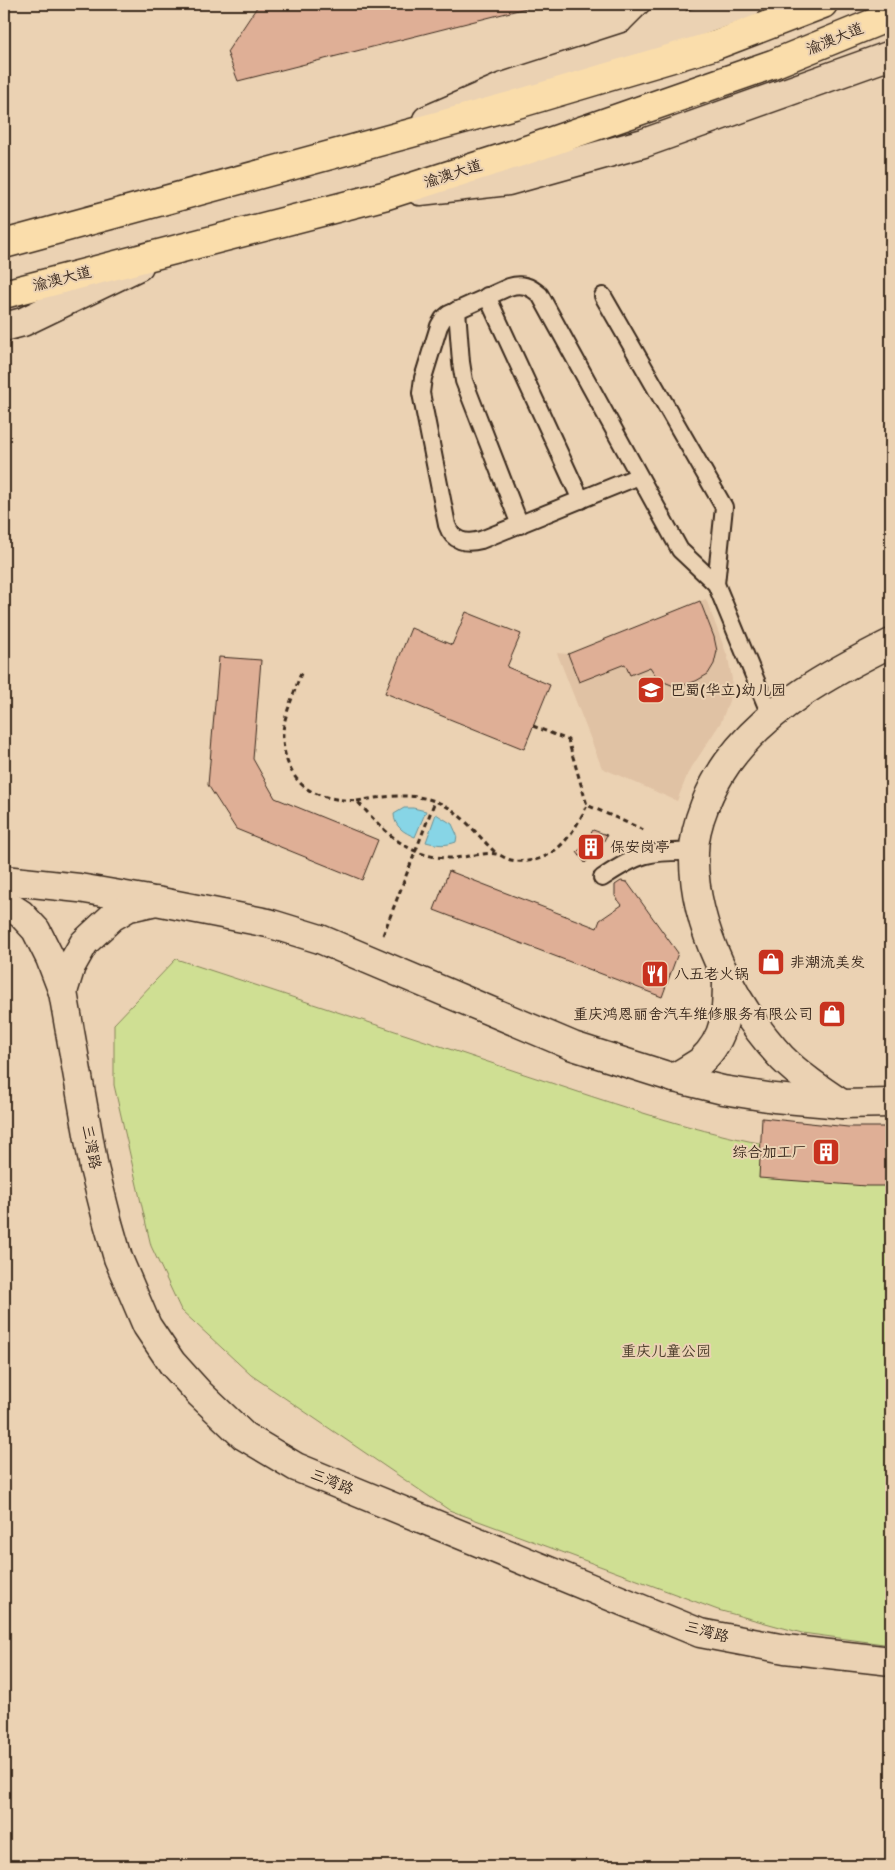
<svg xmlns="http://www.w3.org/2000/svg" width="895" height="1870" font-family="'Balsamiq Sans','LXGW WenKai TC',sans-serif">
<rect width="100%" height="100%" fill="#ebd2b3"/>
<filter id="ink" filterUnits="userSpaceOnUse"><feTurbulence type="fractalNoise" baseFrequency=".02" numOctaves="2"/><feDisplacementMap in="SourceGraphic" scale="10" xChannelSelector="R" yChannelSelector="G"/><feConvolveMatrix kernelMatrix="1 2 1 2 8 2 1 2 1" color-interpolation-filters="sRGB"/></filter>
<g filter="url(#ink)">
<polygon fill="#e0c2a4" points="706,599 728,658 732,679 729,701 721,722 688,773 677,801 602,768 557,653 568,654"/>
<path fill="#cfdf93" stroke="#858458" d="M176,959C292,997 408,1035 524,1074C643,1113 764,1159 891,1155V1645L802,1633L718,1610L449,1510L251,1375L181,1310L151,1246L114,1085V1024Z"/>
<g fill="#87d5e6" stroke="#699196">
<path d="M404,808H413L426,811L415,837C405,833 394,827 394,814Z"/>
<path d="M436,814L452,824L457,835L456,842C445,846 437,845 426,842Z"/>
</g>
<g fill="#dfaf96" stroke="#3b2a1e">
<polygon points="259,4 542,4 238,81 227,52"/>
<polygon points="700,601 714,637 717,651 714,664 708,674 696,681 684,685 674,686 664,682 656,676 650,667 630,675 625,664 579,682 568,654"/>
<polygon points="466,612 521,634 507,667 550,685 524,749 385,693 411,628 452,645"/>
<polygon points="219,657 261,660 253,759 275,798 378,840 362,880 236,829 208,785"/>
<polygon points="593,830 607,835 599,850 585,863 577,852 584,845"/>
<polygon points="449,871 597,928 600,920 622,905 615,896 615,885 621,881 627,882 678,953 662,997 434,910"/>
<polygon points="762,1118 848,1127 891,1127 891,1186 866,1186 759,1178"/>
</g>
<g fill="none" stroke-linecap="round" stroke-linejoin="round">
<g stroke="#3b2a1e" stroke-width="20">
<g id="lane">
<polyline points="487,296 581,500"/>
<polyline points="603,296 724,507 716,584"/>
<polyline points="457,310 461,362 464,381 520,525"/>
<path d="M639,476L481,540C466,544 453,542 447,525L421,393L423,378L439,326L443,319L449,314L509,287C522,283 530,286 540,295L680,550L716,584L771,717"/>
<path d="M602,878C639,853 649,851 694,852"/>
</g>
</g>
<g stroke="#3b2a1e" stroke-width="31">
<g id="street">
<path d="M674,1078C683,1072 693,1067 701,1061C727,1037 727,1010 727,978"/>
<path d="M842,1104C821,1090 800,1076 782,1058C734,1006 692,925 694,853C694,824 711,786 728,762C769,706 831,673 891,643"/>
</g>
</g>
<g stroke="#3b2a1e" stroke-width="31">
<g id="secondary">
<polyline points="641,39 672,8 673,4"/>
<polyline points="427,120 503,87 636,44 747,4"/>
<polyline points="420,191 508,181 644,143 891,55"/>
<polyline points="4,327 23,322 139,266"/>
<polyline points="4,880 79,888 149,900"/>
<polyline points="4,903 21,914 36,930 50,958 63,992 94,1168 108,1223 118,1258 147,1326 172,1363 200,1394 244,1436 296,1467 700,1633 785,1649 891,1661"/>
<polyline points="63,992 71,966 84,943 112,917 129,907 156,901 268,923 320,939 573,1046 674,1078 723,1090 774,1098 842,1104 891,1103"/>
</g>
</g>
<g stroke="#3b2a1e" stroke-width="31">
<g id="primary">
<polyline points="4,244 514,105 716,45 823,4"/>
<polyline points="4,294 387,195 521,152 773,64 891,16"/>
</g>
</g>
<g stroke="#3b2a1e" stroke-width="3" stroke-dasharray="5 4" stroke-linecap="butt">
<path d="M301,673C296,688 289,704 285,720C278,746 289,783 315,793C328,799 342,800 357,801C385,832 409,860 455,858C467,857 485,852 496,854C501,855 506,859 511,860C551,868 573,836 587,805"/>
<polyline points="533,726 568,740 587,805 646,831"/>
<path d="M357,801C391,795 426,790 455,812C470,824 482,840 496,853"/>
<polyline points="383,935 435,801"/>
</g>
<use href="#lane" stroke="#ebd2b3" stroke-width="16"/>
<use href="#street" stroke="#ebd2b3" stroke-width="28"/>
<use href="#secondary" stroke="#ebd2b3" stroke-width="28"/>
<use href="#primary" stroke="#faddab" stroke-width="28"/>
</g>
</g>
<defs>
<g id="school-square" transform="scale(1.4375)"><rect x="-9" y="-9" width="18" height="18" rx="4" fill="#c8321e" stroke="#ebd2b3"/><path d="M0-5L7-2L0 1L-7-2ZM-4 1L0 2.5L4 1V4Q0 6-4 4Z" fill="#fff"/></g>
<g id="building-square" transform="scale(1.4375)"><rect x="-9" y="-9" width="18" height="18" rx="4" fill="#c8321e" stroke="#ebd2b3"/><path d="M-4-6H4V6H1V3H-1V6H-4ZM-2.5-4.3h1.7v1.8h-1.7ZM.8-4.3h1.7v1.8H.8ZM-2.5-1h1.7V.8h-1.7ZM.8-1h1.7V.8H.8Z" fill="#fff"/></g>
<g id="shop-square" transform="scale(1.4375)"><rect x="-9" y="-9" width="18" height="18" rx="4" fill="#c8321e" stroke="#ebd2b3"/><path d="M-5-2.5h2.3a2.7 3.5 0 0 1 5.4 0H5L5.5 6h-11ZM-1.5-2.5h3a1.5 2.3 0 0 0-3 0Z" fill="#fff"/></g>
<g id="restaurant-square" transform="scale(1.4375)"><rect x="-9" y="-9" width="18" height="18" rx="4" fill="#c8321e" stroke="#ebd2b3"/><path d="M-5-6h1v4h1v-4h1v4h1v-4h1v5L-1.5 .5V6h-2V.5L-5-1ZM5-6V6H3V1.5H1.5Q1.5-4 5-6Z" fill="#fff"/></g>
</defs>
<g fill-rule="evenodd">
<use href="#school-square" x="651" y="690"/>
<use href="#building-square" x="591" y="847"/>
<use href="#shop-square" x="771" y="962"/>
<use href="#restaurant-square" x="655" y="974"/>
<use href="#shop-square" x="832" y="1014"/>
<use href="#building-square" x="826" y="1152"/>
</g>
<g text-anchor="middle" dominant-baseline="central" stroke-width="4" stroke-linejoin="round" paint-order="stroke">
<g font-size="15" fill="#3b2a1e" stroke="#ebd2b3">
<text transform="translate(835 39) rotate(-22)">渝澳大道</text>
<text transform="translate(453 174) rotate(-18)">渝澳大道</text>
<text transform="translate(62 279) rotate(-14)">渝澳大道</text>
<text transform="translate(91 1147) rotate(79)">三湾路</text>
<text transform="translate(332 1482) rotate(22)">三湾路</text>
<text transform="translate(707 1632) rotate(15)">三湾路</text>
</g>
<g font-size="15" fill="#3b2a1e" stroke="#ebd2b3" text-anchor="start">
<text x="670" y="690">巴蜀(华立)幼儿园</text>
<text x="610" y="847">保安岗亭</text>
<text x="790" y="962">非潮流美发</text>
<text x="674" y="974">八五老火锅</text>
<text x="813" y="1014" text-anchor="end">重庆鸿恩丽舍汽车维修服务有限公司</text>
<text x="807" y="1152" text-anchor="end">综合加工厂</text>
</g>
<g font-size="15" fill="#4a3c2a" stroke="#ebd2b3">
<text x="666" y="1351">重庆儿童公园</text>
</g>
</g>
<rect width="895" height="1870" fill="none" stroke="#ebd2b3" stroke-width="20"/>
<rect x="10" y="10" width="875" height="1850" fill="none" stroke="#3b2a1e" stroke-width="2" filter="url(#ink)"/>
</svg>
